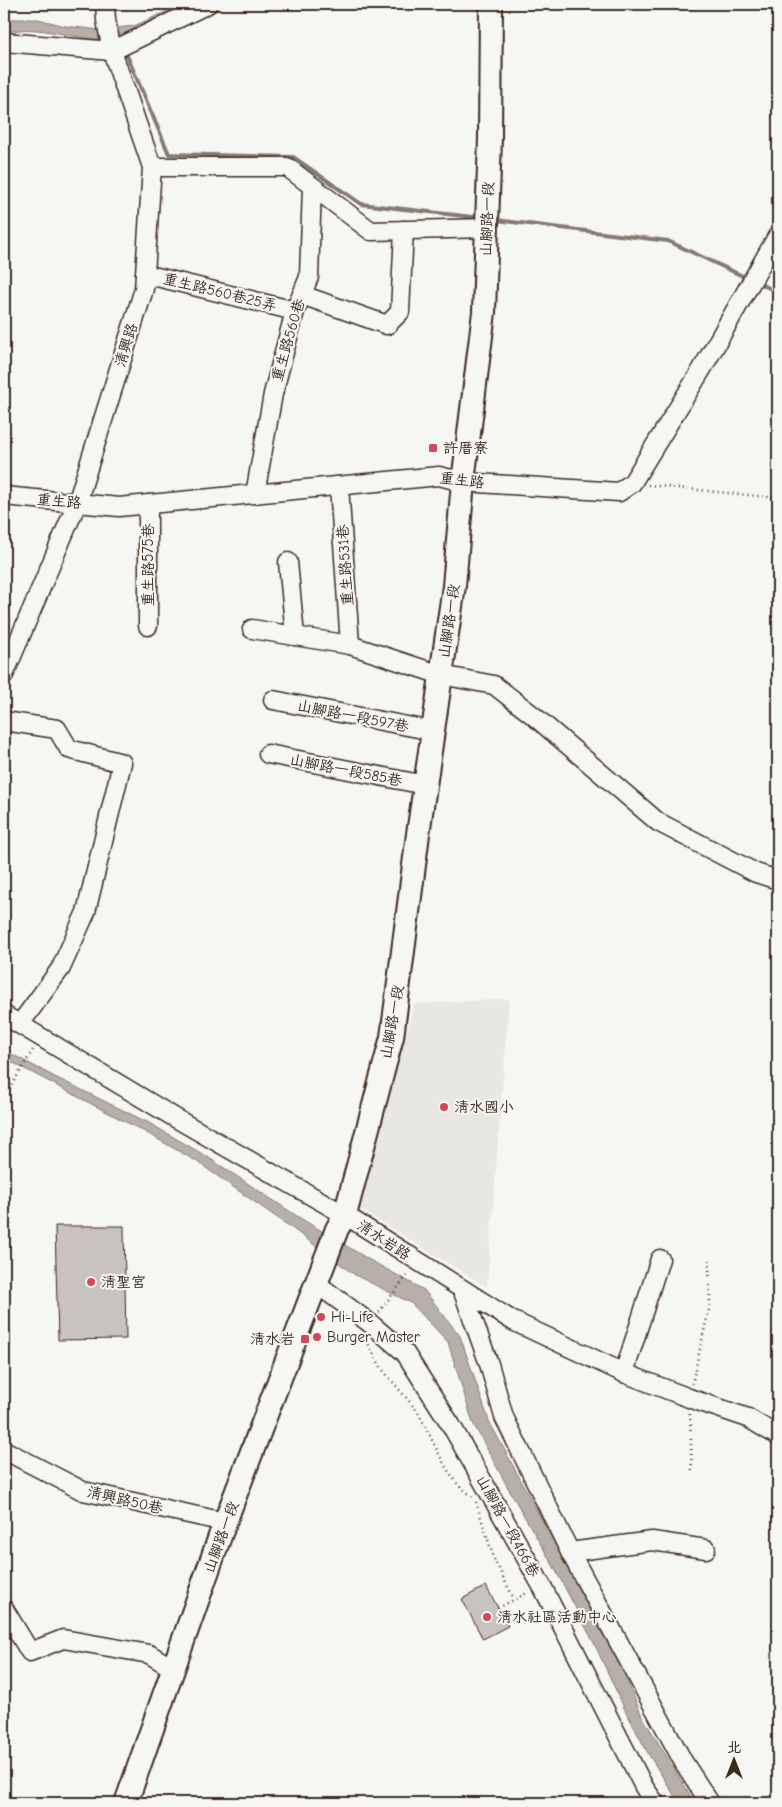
<svg xmlns="http://www.w3.org/2000/svg" width="782" height="1807" font-family="'Comic Neue','LXGW WenKai TC',sans-serif">
<rect width="100%" height="100%" fill="#f6f6f2"/>
<filter id="ink" filterUnits="userSpaceOnUse"><feTurbulence type="fractalNoise" baseFrequency=".02" numOctaves="2"/><feDisplacementMap in="SourceGraphic" scale="10" xChannelSelector="R" yChannelSelector="G"/><feConvolveMatrix kernelMatrix="1 2 1 2 8 2 1 2 1" color-interpolation-filters="sRGB"/></filter>
<g filter="url(#ink)">
<polygon fill="#e8e7e2" points="509,999 487,1287 360,1209 414,1004"/>
<g fill="#b6b0a9" stroke="#857a71">
<path d="M183,4H202C170,19 135,41 98,39C68,38 34,23 4,33V22L12,19H38L65,26L100,30L134,26Z"/>
<polygon points="4,1050 53,1076 149,1123 206,1156 300,1218 368,1259 424,1290 460,1336 489,1421 570,1572 609,1638 642,1716 695,1803 679,1803 649,1755 626,1712 594,1643 554,1567 512,1495 473,1423 448,1342 411,1303 355,1275 289,1226 196,1161 145,1132 4,1058"/>
</g>
<g fill="none" stroke-linecap="round" stroke-linejoin="round">
<g stroke="#857a71" stroke-width="4">
<polyline points="125,51 169,154 293,157 361,204 481,218"/>
<polyline points="496,220 668,241 749,279"/>
<polyline points="758,283 778,292"/>
</g>
</g>
<g fill="#c8c3be" stroke="#3b2a1e">
<polygon points="55,1226 124,1226 126,1339 58,1340"/>
<polygon points="486,1586 508,1626 483,1639 462,1599"/>
</g>
<g fill="none" stroke-linecap="round" stroke-linejoin="round">
<g stroke="#3b2a1e" stroke-width="21">
<g id="minor">
<polyline points="4,42 112,51"/>
<polyline points="112,51 208,4"/>
<polyline points="152,167 287,167 371,231 487,228"/>
<polyline points="145,274 295,311"/>
<polyline points="302,295 387,325 400,312 404,230"/>
<polyline points="339,486 350,645"/>
<polyline points="255,494 273,394 295,311 309,277 312,186"/>
<polyline points="4,496 119,507 439,476 463,482 619,492 632,483 702,369 778,235"/>
<polyline points="148,504 148,626"/>
<polyline points="288,562 295,636"/>
<polyline points="252,629 350,645 441,675 494,685 534,716 658,822 756,873 778,880"/>
<polyline points="4,675 77,503 144,289 152,167 112,51 106,20 105,4"/>
<polyline points="273,700 433,731"/>
<polyline points="4,721 57,729 69,749 122,763 86,912 61,968 20,1024"/>
<polyline points="268,754 425,785"/>
<polyline points="4,1015 177,1119 345,1215 513,1321 624,1373 689,1398 748,1418 778,1436"/>
<polyline points="317,1284 371,1324 405,1353 451,1425 543,1588 644,1787 655,1803"/>
<polyline points="462,1289 489,1364 504,1417 570,1552 684,1763 710,1803"/>
<polyline points="624,1373 660,1259"/>
<polyline points="4,1450 83,1491 225,1522"/>
<polyline points="570,1552 652,1541 706,1549"/>
<polyline points="4,1609 30,1652 63,1639 149,1654 174,1669"/>
</g>
</g>
<g stroke="#3b2a1e" stroke-width="26">
<polyline id="major" points="126,1803 225,1522 337,1229 345,1215 392,1037 418,834 454,586 463,482 484,312 490,138 491,4"/>
</g>
<g stroke="#3b2a1e" stroke-width="2.5" stroke-dasharray="1 4" stroke-linecap="butt">
<polyline points="648,485 778,498"/>
<polyline points="4,1098 33,1050"/>
<polyline points="379,1312 409,1273"/>
<polyline points="366,1340 382,1369 418,1412 445,1466 459,1486 473,1497"/>
<polyline points="692,1384 710,1305 709,1257"/>
<polyline points="690,1414 692,1474"/>
<polyline points="476,1502 494,1559 514,1599"/>
<polyline points="498,1608 529,1592"/>
</g>
<use href="#minor" stroke="#f6f6f2" stroke-width="18"/>
<use href="#major" stroke="#f6f6f2" stroke-width="22"/>
</g>
</g>
<g fill="#d1495b" stroke="#f6f6f2" stroke-width="2">
<rect x="428" y="443" width="10" height="10" rx="2.5"/>
<circle cx="444" cy="1107" r="5"/>
<circle cx="91" cy="1282" r="5"/>
<circle cx="321" cy="1317" r="5"/>
<circle cx="317" cy="1337" r="5"/>
<rect x="300" y="1334" width="10" height="10" rx="2.5"/>
<circle cx="487" cy="1617" r="5"/>
</g>
<g text-anchor="middle" dominant-baseline="central" stroke-width="4" stroke-linejoin="round" paint-order="stroke">
<g font-size="15" fill="#3b2a1e" stroke="#f6f6f2">
<text transform="translate(487 219) rotate(-88)">山腳路一段</text>
<text transform="translate(220 292) rotate(14)">重生路560巷25弄</text>
<text transform="translate(288 340) rotate(-74)">重生路560巷</text>
<text transform="translate(126 345) rotate(-73)">清興路</text>
<text transform="translate(462 480) rotate(7)">重生路</text>
<text transform="translate(59 501) rotate(5)">重生路</text>
<text transform="translate(148 565) rotate(-90)">重生路575巷</text>
<text transform="translate(345 565) rotate(-94)">重生路531巷</text>
<text transform="translate(449 621) rotate(-82)">山腳路一段</text>
<text transform="translate(353 716) rotate(11)">山腳路一段597巷</text>
<text transform="translate(346 770) rotate(11)">山腳路一段585巷</text>
<text transform="translate(392 1022) rotate(-80)">山腳路一段</text>
<text transform="translate(384 1240) rotate(33)">清水岩路</text>
<text transform="translate(125 1500) rotate(13)">清興路50巷</text>
<text transform="translate(508 1526) rotate(61)">山腳路一段466巷</text>
<text transform="translate(221 1537) rotate(-70)">山腳路一段</text>
</g>
<g font-size="15" fill="#3b2a1e" stroke="#f6f6f2" text-anchor="start">
<text x="443" y="448">許厝寮</text>
<text x="454" y="1107">清水國小</text>
<text x="101" y="1282">清聖宮</text>
<text x="331" y="1317">Hi-Life</text>
<text x="327" y="1337">Burger Master</text>
<text x="295" y="1339" text-anchor="end">清水岩</text>
<text x="497" y="1617">清水社區活動中心</text>
</g>
</g>
<rect width="782" height="1807" fill="none" stroke="#f6f6f2" stroke-width="20"/>
<rect x="10" y="10" width="762" height="1787" fill="none" stroke="#3b2a1e" stroke-width="2" filter="url(#ink)"/>
<g transform="translate(734 1760)" stroke="#f6f6f2" stroke-width="4" paint-order="stroke">
<path d="M0-4L9 19L0 12L-9 19Z" fill="#3b2a1e"/>
<text y="-8" font-size="14" font-weight="bold" text-anchor="middle" fill="#3b2a1e">北</text>
</g>
</svg>
